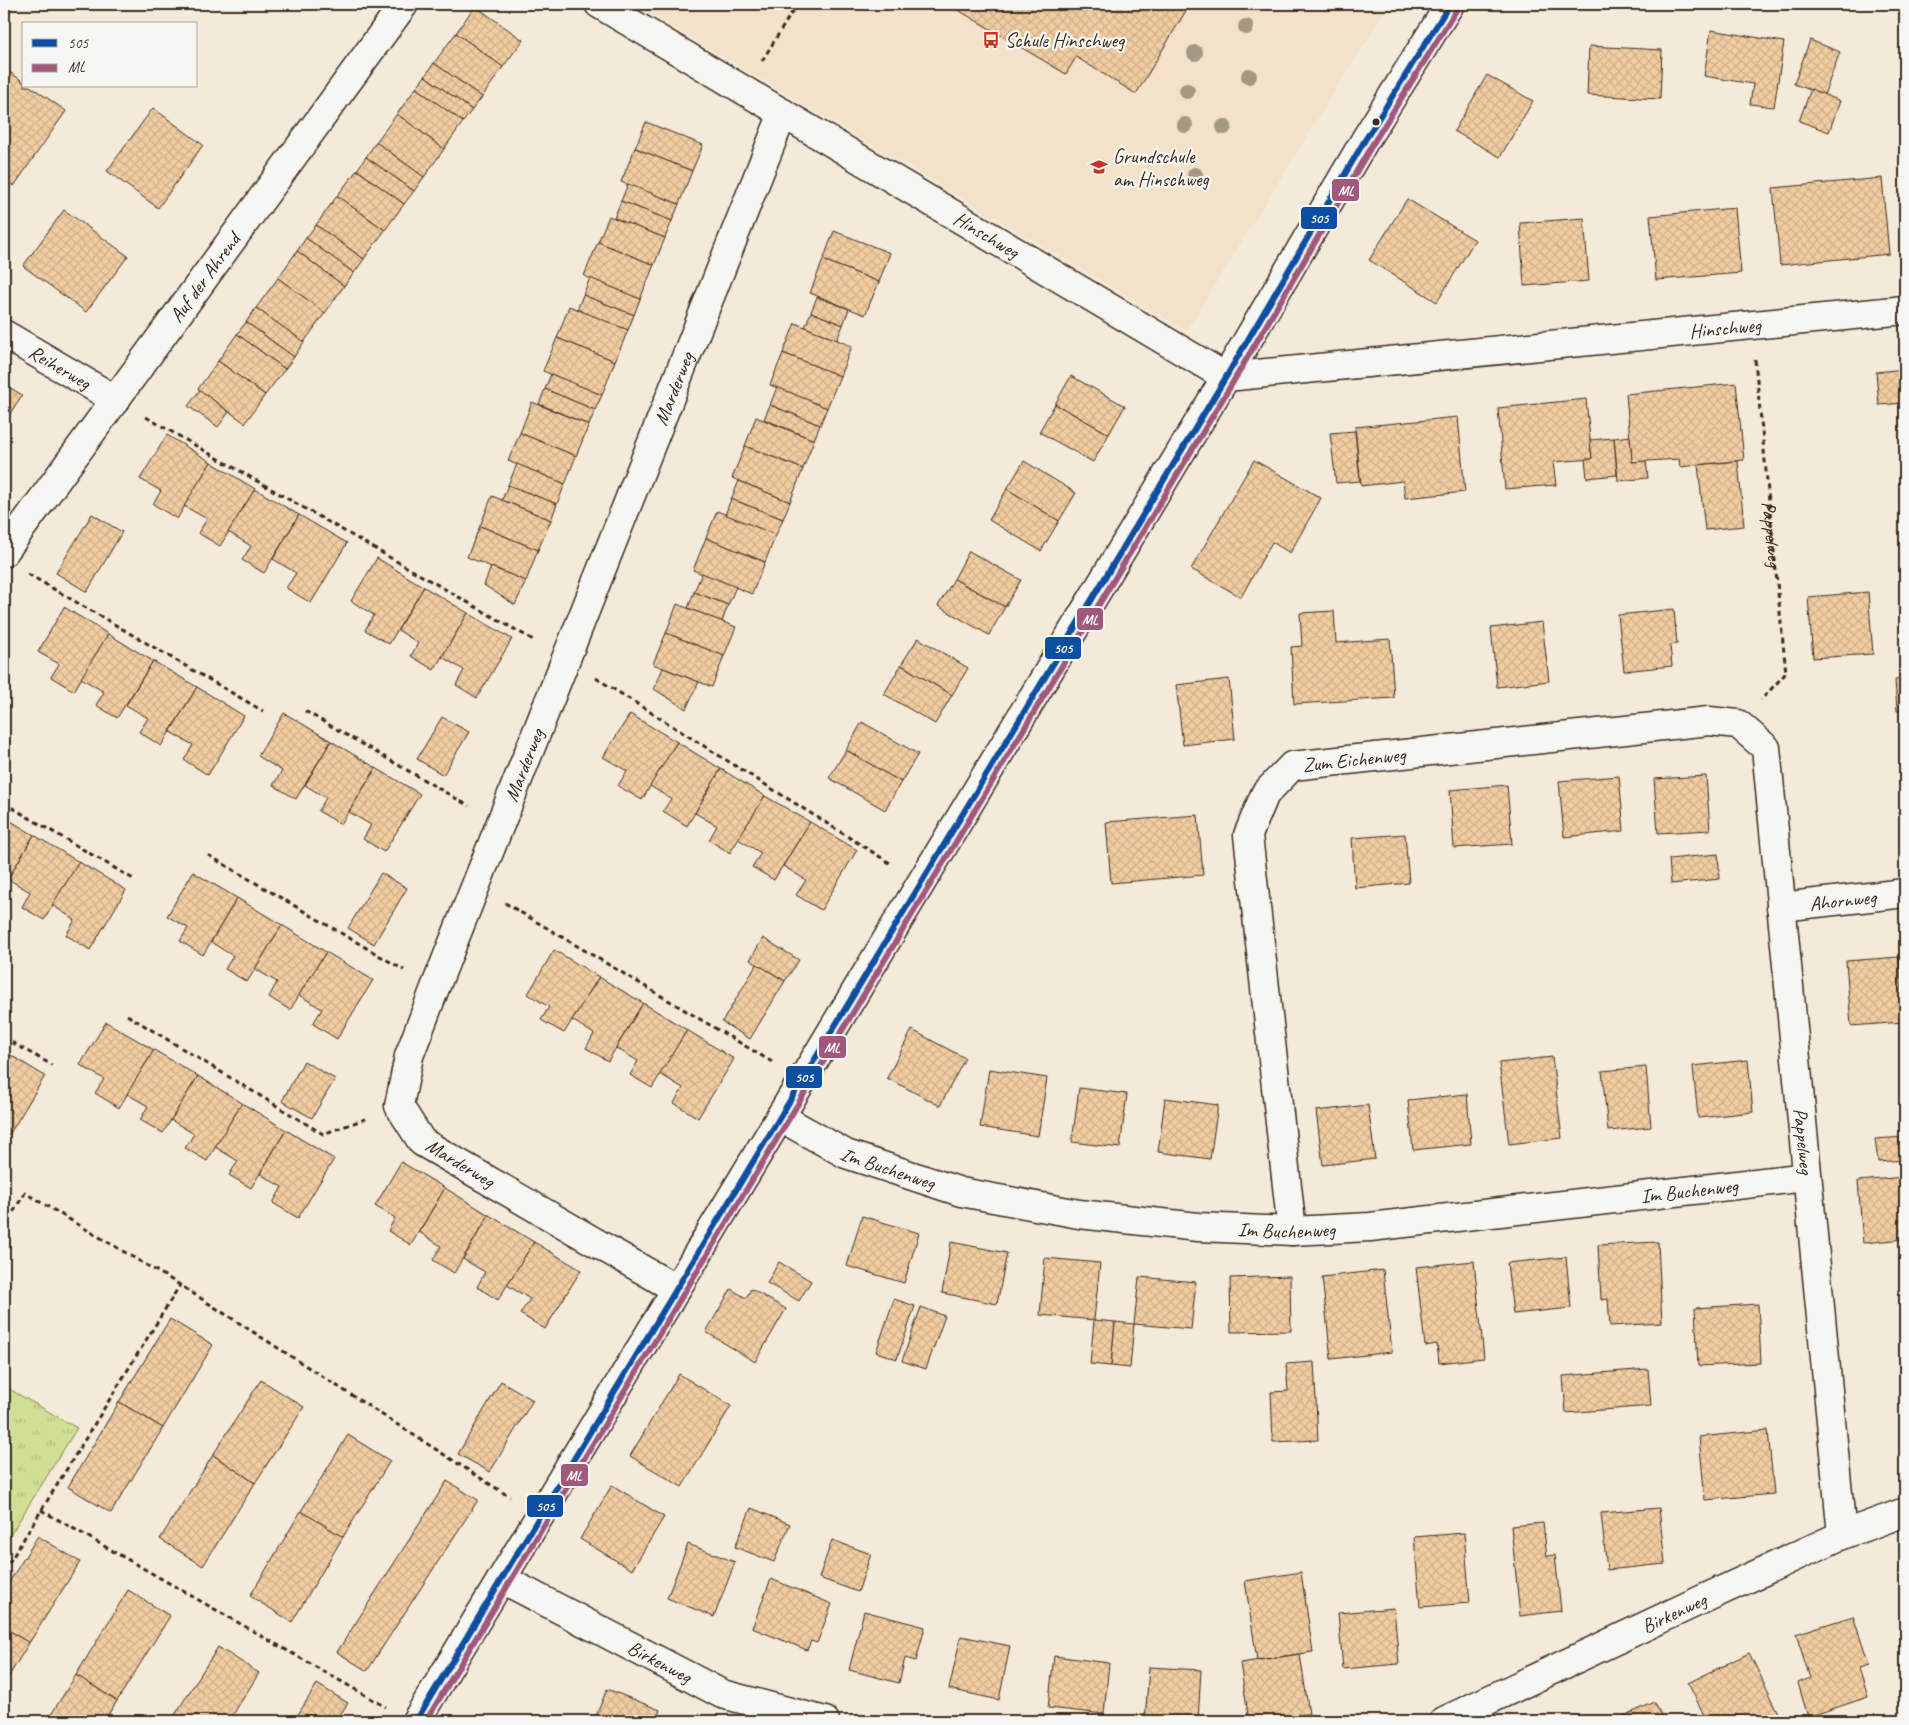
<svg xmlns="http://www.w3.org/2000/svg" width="1909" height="1725" font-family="Caveat,sans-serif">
<defs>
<pattern id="grass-tufts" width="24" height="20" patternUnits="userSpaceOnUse" patternTransform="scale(1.25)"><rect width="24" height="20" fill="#d0df93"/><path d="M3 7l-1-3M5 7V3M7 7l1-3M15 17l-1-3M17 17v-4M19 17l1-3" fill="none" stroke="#b4c07e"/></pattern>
<pattern id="building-cross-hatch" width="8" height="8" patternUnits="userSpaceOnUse" patternTransform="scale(1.25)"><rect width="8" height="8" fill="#f1cda2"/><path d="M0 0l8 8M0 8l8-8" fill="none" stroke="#d0b08b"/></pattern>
</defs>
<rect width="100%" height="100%" fill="#f4eada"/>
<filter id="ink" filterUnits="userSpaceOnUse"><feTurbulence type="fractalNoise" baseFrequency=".02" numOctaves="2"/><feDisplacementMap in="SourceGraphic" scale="10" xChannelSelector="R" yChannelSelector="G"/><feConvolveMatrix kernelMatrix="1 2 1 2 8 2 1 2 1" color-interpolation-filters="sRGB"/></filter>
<g filter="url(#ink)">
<polygon fill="#f3e1c9" points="634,4 1389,4 1186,331"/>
<polygon fill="url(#grass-tufts)" stroke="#868458" points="4,1386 77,1428 4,1545"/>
<g fill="url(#building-cross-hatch)" stroke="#3b2a1e">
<polygon points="948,4 1190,4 1136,94 1076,57 1066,74"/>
<polygon points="475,6 523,40 503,67 456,33"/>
<polygon points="1902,18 1905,18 1905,73"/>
<polygon points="1711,30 1784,42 1774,107 1750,104 1753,84 1704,76"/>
<polygon points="456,33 503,67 482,97 434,63"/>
<polygon points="1810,40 1840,52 1824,95 1794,84"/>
<polygon points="1589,46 1662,50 1660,99 1587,95"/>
<polygon points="434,63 482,97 472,110 425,76"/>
<polygon points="8,71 24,82 24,86 30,86 66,111 14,186 4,179 4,77"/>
<polygon points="1487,75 1533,101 1500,157 1454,131"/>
<polygon points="425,76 472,110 463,122 416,88"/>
<polygon points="416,88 463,122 444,149 397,114"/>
<polygon points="1811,89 1840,101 1829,132 1799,121"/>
<polygon points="153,108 203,145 158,208 107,171"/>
<polygon points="397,114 444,149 424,177 376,142"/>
<polygon points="646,122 703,145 692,171 635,148"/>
<polygon points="376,142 424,177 414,191 366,157"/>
<polygon points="635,148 692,171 679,204 621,182"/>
<polygon points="366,157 414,191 404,204 357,170"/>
<polygon points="357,170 404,204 385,230 337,196"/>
<polygon points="1882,178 1889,254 1780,265 1773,188"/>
<polygon points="628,184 679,204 672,221 621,201"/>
<polygon points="337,196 385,230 364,259 316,225"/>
<polygon points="1407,199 1475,240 1437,302 1369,260"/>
<polygon points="621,201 672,221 665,238 614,218"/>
<polygon points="1735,208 1741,273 1656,280 1650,216"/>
<polygon points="64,210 128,256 86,312 23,266"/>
<polygon points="609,216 665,238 654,265 598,242"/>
<polygon points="1584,218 1589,281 1524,286 1520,223"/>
<polygon points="316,225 364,259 354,273 306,238"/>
<polygon points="834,231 890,253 879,282 823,260"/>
<polygon points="306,238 354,273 344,286 297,251"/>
<polygon points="598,242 654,265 640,299 584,276"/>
<polygon points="297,251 344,286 325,313 278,278"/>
<polygon points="823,260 879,282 865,315 810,293"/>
<polygon points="278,278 325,313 304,342 256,308"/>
<polygon points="590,278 640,299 634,315 583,295"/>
<polygon points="583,295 634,315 628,330 577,310"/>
<polygon points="817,297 849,309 843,325 811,312"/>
<polygon points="569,306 628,330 615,361 557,338"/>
<polygon points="256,308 304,342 294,357 246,322"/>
<polygon points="811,312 843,325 837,340 805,327"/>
<polygon points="246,322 294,357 285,369 237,334"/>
<polygon points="795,323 852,346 840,376 783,353"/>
<polygon points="237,334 285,369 265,395 218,361"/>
<polygon points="557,338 615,361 602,395 543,371"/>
<polygon points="783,353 840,376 827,408 770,385"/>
<polygon points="218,361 265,395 245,423 198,389"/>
<polygon points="1905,369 1905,403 1879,405 1876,372"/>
<polygon points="551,374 602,395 595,410 545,389"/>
<polygon points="1071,376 1125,406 1109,434 1055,404"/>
<polygon points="1736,383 1744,460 1680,467 1679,459 1632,462 1626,394"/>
<polygon points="4,384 22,395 4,423"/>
<polygon points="777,387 827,408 820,425 770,405"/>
<polygon points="545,389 595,410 589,425 539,404"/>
<polygon points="200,390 229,412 218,427 188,406"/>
<polygon points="1586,399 1592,459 1553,462 1556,485 1505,489 1498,408"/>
<polygon points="532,402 589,425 576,456 520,433"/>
<polygon points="1055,404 1109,434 1093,462 1039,432"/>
<polygon points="770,405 820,425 814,440 764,419"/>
<polygon points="756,417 814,440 803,469 745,446"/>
<polygon points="1458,417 1465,492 1405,498 1403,481 1361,486 1355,427"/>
<polygon points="1355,431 1360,481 1336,483 1330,433"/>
<polygon points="520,433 576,456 565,484 508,461"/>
<polygon points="167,435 211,462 177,519 153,504 161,491 140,479"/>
<polygon points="1630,436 1632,462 1646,461 1648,478 1618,481 1614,438"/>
<polygon points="1614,438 1617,475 1587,478 1585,459 1592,459 1590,440"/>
<polygon points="745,446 803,469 790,502 732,478"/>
<polygon points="1254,460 1321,498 1290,553 1272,542 1241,597 1191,569"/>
<polygon points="1024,461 1076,493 1059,521 1007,489"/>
<polygon points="1738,461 1744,526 1705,530 1698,465"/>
<polygon points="211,462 255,489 220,546 198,533 207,519 184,506"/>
<polygon points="517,464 565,484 557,504 508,485"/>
<polygon points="739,481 790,502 783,519 731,499"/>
<polygon points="508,485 557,504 551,520 502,500"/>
<polygon points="255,489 299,515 264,573 242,560 251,546 228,532"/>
<polygon points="1007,489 1059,521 1041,551 989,520"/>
<polygon points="492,496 551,520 538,550 480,526"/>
<polygon points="731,499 783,519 776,535 725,515"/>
<polygon points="717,511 776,535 765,562 706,538"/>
<polygon points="92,514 122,532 87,592 56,573"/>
<polygon points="299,515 347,543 311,603 286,588 296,573 273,559"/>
<polygon points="480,526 538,550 526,581 467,557"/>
<polygon points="706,538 765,562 752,594 693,570"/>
<polygon points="969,551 1021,580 1005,607 954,579"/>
<polygon points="377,558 424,587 389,644 365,630 374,615 351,601"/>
<polygon points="491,567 526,581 515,605 484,585"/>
<polygon points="702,573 736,587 728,605 694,592"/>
<polygon points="954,579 1005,607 989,635 938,606"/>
<polygon points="424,587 468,613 434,670 411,656 418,643 398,630"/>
<polygon points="694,592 728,605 722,622 688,608"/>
<polygon points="1868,592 1873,654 1813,658 1808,597"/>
<polygon points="677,604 736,627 724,656 666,633"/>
<polygon points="64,607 108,634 74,691 51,677 59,664 38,652"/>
<polygon points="1674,609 1677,644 1670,645 1672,666 1624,671 1618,615"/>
<polygon points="1334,611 1336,643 1390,639 1394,698 1294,704 1291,647 1302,646 1300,613"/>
<polygon points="468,613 512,639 477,698 456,685 464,670 442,657"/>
<polygon points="1542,622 1549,681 1497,687 1491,628"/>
<polygon points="666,633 724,656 712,687 653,664"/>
<polygon points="108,634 153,661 117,718 96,705 104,692 81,678"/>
<polygon points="918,638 968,668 952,695 901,665"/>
<polygon points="153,661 197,687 161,746 139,732 148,718 126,705"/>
<polygon points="901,665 952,695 935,724 884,694"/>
<polygon points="663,668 699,682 686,709 654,689"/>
<polygon points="1229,679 1235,739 1183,745 1176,685"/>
<polygon points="1905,679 1905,711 1897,711 1895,680"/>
<polygon points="4,684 10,688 4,699"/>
<polygon points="197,687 244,716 208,775 184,760 193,745 170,732"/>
<polygon points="284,713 331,741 296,799 273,785 282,771 258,756"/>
<polygon points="630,714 677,742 642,800 618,786 627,771 603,757"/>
<polygon points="442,717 469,732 443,775 417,759"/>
<polygon points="862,722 918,754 901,782 846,750"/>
<polygon points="331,741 376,768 341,824 318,811 326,798 305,785"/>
<polygon points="677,742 721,769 687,826 663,811 671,799 650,786"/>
<polygon points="846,750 901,782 885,810 829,778"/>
<polygon points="376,768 420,794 384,852 363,839 371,825 349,812"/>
<polygon points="721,769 765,796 730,853 709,840 717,826 695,813"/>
<polygon points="1619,776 1624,831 1564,837 1559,781"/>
<polygon points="1706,776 1710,830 1658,833 1654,779"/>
<polygon points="1507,785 1512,844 1454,848 1450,790"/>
<polygon points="765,796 810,822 774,880 752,867 761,853 738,839"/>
<polygon points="1198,815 1203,875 1111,883 1106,822"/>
<polygon points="4,817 34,835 4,886"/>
<polygon points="810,822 857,850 821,910 796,895 806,880 783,866"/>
<polygon points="1405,834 1409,883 1355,888 1352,838"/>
<polygon points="34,835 79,862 44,920 22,907 30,892 8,879"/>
<polygon points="1718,854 1720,879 1671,884 1669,859"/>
<polygon points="79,862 126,890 90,950 66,935 75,920 52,905"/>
<polygon points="193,872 237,898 203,955 180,941 188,928 167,916"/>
<polygon points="381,873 407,888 374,944 348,928"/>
<polygon points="237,898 282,925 247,982 225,969 233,956 211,942"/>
<polygon points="282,925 326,952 290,1010 269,997 277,982 255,969"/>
<polygon points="763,938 799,960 785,981 750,960"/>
<polygon points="554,950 599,977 564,1033 541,1020 549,1007 528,994"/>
<polygon points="326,952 373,980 337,1039 313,1024 322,1009 299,995"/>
<polygon points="1899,957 1904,1022 1851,1026 1846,961"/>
<polygon points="757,964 785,981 750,1039 722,1022"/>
<polygon points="599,977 643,1003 608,1061 586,1048 594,1034 572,1020"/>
<polygon points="643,1003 687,1030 652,1088 630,1075 638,1061 616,1048"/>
<polygon points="106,1022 154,1050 119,1108 95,1093 104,1079 80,1065"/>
<polygon points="687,1030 734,1059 698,1118 674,1103 683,1088 660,1074"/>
<polygon points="912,1030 965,1058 940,1106 887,1078"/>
<polygon points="154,1050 198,1076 163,1133 140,1120 148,1106 127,1094"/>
<polygon points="4,1051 45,1076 9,1135 4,1132"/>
<polygon points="1552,1057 1562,1138 1509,1144 1499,1063"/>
<polygon points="1748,1060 1753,1112 1698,1118 1693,1066"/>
<polygon points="304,1061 335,1079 312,1118 282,1101"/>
<polygon points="1646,1067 1651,1127 1608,1131 1602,1071"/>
<polygon points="989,1069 1047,1078 1038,1136 980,1127"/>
<polygon points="198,1076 242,1103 207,1161 185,1148 194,1134 171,1120"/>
<polygon points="1079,1088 1127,1094 1120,1148 1072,1142"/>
<polygon points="1467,1094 1471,1144 1413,1150 1408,1100"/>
<polygon points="1165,1098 1218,1105 1210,1159 1158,1152"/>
<polygon points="242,1103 286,1130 251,1188 229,1175 238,1161 215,1147"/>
<polygon points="1368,1105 1375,1159 1323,1165 1316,1111"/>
<polygon points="286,1130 334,1159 298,1218 273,1203 282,1187 260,1174"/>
<polygon points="1905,1137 1905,1160 1878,1162 1875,1139"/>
<polygon points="401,1162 445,1188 411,1245 388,1231 395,1218 375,1206"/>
<polygon points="1905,1177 1905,1239 1863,1243 1858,1181"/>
<polygon points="445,1188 489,1215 454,1273 433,1260 441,1246 419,1232"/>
<polygon points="489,1215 534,1242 498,1300 477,1287 485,1272 463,1259"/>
<polygon points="862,1216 919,1233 904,1283 847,1266"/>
<polygon points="534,1242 581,1270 545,1329 520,1314 530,1299 507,1285"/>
<polygon points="951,1242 1007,1253 997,1304 942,1293"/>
<polygon points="1658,1242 1662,1323 1610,1326 1608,1299 1601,1300 1598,1245"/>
<polygon points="1566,1257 1571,1308 1513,1314 1507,1263"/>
<polygon points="1045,1258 1100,1263 1094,1320 1040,1315"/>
<polygon points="1474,1261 1484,1358 1439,1363 1437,1344 1425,1346 1416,1267"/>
<polygon points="779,1262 811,1281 799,1301 767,1283"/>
<polygon points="1383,1270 1392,1352 1331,1359 1322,1277"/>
<polygon points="1290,1276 1291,1331 1231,1332 1230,1278"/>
<polygon points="1139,1277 1196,1282 1191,1329 1134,1324"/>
<polygon points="731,1289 746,1298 751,1289 786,1309 755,1362 706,1332"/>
<polygon points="894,1299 915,1306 897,1359 876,1352"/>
<polygon points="1758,1304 1761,1363 1698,1366 1695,1308"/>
<polygon points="921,1307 945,1316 926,1369 902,1361"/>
<polygon points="170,1319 213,1345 163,1428 119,1402"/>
<polygon points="1094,1320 1115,1322 1111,1366 1090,1364"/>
<polygon points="1115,1322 1134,1324 1130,1368 1111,1366"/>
<polygon points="1314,1362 1318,1440 1273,1442 1271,1392 1288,1391 1286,1364"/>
<polygon points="1648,1369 1651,1406 1566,1413 1563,1376"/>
<polygon points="679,1374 731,1406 682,1487 630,1456"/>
<polygon points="261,1380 304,1407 255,1483 213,1455"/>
<polygon points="501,1381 533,1400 490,1472 458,1454"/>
<polygon points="119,1402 163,1428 111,1513 68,1487"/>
<polygon points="1768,1430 1774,1494 1705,1500 1699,1437"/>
<polygon points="348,1435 390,1461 343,1537 301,1511"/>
<polygon points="213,1455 255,1483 203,1566 160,1539"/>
<polygon points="447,1481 478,1500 367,1671 337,1652"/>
<polygon points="612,1485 664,1517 632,1570 580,1539"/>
<polygon points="751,1508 790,1524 774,1562 735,1547"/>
<polygon points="1659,1508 1665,1564 1607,1570 1601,1513"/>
<polygon points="301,1511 343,1537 292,1622 250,1596"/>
<polygon points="1543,1523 1547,1556 1555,1555 1561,1611 1520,1616 1511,1526"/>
<polygon points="1464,1533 1470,1603 1420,1607 1414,1537"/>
<polygon points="38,1536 80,1562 29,1643 4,1627 4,1590"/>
<polygon points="832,1540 871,1554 858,1592 819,1578"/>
<polygon points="688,1544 735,1562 714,1617 667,1598"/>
<polygon points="1301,1572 1313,1652 1257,1660 1245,1581"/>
<polygon points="771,1579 832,1604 817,1643 811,1641 807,1650 752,1628"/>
<polygon points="128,1590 170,1616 117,1701 76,1675"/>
<polygon points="1394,1608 1399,1664 1343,1669 1338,1613"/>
<polygon points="864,1611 925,1627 916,1661 905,1658 899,1683 849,1670"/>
<polygon points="1853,1616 1869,1665 1859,1668 1868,1697 1808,1717 1798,1683 1810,1678 1796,1634"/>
<polygon points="4,1627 29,1643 4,1684"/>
<polygon points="961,1636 1010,1646 999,1700 949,1689"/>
<polygon points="218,1647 259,1673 229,1721 171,1721"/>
<polygon points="1749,1653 1783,1721 1707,1721 1688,1683"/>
<polygon points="1300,1654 1309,1714 1261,1721 1249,1721 1240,1663"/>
<polygon points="1054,1656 1109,1663 1104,1714 1048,1708"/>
<polygon points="1149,1667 1201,1670 1198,1721 1145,1721"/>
<polygon points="76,1675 117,1701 104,1721 47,1721"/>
<polygon points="317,1684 348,1703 336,1721 294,1721"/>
<polygon points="607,1689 660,1710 656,1721 594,1721"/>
<polygon points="1655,1702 1664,1721 1613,1721"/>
</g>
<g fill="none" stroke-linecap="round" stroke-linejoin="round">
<g stroke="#3b2a1e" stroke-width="31">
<g id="street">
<path id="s2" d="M599,4L1226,377L1905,310"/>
<path id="s3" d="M4,334L116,400"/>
<path id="s4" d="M4,552L404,4"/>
<path id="s5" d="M1781,907L1905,893"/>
<path id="s6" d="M780,1117L846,1154L961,1192L1079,1214L1198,1227L1292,1231L1370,1227L1807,1177"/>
<path id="s7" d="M1292,1231L1248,835L1265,794L1292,766L1709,721L1738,724L1766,748L1842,1535"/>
<path id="s8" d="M676,1289L422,1142L399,1106L409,1056L435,988L783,113"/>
<path id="s9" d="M502,1579L722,1694L825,1721"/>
<polyline points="416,1721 1226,377 1365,140 1450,4"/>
<path id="s10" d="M1444,1721L1688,1606L1842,1535L1905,1512"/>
</g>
</g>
<g stroke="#3b2a1e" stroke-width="3" stroke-dasharray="5 4" stroke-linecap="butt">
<polyline points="762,61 797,4"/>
<path id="s1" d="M1755,360L1786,673L1761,700"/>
<polyline points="146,417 535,641"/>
<polyline points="28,574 263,711"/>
<polyline points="596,678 893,865"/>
<polyline points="305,711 469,806"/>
<polyline points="4,803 135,880"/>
<polyline points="208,855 404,970"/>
<polyline points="505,903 772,1062"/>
<polyline points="127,1015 323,1134 368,1118"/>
<polyline points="4,1038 52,1065"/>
<polyline points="4,1227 25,1193 180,1285 510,1497"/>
<polyline points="41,1510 386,1707"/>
<polyline points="4,1571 180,1285"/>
</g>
<use href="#street" stroke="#f6f6f2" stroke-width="28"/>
<g stroke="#f6f6f2" stroke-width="10">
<polyline id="bus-1" points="416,1721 1226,377 1365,140 1450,4"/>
</g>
<g stroke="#f6f6f2" stroke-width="10">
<polyline id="bus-2" points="426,1721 1233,382 1372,145 1457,9"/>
</g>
<use href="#bus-1" stroke="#0b4ea2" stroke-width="6"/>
<use href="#bus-2" stroke="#a0587b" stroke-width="6"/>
</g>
<g fill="#a39983">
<circle cx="1246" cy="27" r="8"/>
<circle cx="1195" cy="53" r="8"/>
<circle cx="1249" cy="76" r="8"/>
<circle cx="1187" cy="91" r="8"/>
<circle cx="1185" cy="125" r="8"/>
<circle cx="1224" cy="127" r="8"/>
<circle cx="1195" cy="175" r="8"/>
</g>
</g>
<defs>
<g id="bus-bare" transform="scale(1.35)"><path d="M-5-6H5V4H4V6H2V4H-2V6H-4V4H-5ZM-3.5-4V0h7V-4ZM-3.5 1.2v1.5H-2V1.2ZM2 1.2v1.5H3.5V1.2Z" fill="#c8321e" stroke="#f6f6f2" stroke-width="2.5" paint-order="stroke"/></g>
<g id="school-bare" transform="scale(1.35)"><path d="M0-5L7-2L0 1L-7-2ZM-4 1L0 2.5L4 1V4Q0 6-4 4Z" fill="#c8321e" stroke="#f6f6f2" stroke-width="2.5" paint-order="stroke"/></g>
</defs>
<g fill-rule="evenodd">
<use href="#bus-bare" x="991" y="40"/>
<use href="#school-bare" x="1099" y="167"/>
</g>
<circle fill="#3b2a1e" stroke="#f6f6f2" stroke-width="2" cx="1376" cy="122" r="4.5"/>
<g text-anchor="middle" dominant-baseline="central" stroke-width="4.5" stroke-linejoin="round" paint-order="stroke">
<g font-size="20" fill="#3b2a1e" stroke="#f6f6f2" text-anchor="start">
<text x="1005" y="40">Schule Hinschweg</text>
<text x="1113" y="156">Grundschule<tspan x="1113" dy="23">am Hinschweg</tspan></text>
</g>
<g font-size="20" fill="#3b2a1e" stroke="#f6f6f2">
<text stroke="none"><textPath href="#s2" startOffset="451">Hinschweg</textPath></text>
<text stroke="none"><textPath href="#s4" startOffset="340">Auf der Ahrend</textPath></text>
<text stroke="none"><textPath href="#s2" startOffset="1231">Hinschweg</textPath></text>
<text stroke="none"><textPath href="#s3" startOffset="65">Reiherweg</textPath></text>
<text stroke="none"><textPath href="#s8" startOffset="1105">Marderweg</textPath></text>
<text stroke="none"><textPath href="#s1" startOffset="175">Pappelweg</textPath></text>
<text stroke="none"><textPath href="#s7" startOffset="544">Zum Eichenweg</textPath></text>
<text stroke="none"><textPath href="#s8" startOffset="700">Marderweg</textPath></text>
<text stroke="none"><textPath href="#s5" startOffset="62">Ahornweg</textPath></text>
<text stroke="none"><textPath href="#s7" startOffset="1362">Pappelweg</textPath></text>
<text transform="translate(460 1163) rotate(31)">Marderweg</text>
<text stroke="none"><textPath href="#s6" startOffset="120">Im Buchenweg</textPath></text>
<text stroke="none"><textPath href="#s6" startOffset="930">Im Buchenweg</textPath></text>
<text stroke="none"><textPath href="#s6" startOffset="525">Im Buchenweg</textPath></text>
<text stroke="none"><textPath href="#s10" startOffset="254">Birkenweg</textPath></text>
<text stroke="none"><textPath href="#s9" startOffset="178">Birkenweg</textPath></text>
</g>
</g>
<g stroke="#f6f6f2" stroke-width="2">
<rect x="1331" y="178" width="29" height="24" rx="5" fill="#a0587b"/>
<rect x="1300" y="206" width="38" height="24" rx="5" fill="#0b4ea2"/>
<rect x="1076" y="607" width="28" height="24" rx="5" fill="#a0587b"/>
<rect x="1044" y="636" width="38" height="24" rx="5" fill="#0b4ea2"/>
<rect x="818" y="1035" width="29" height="24" rx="5" fill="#a0587b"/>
<rect x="785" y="1065" width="38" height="24" rx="5" fill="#0b4ea2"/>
<rect x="560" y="1463" width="29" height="24" rx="5" fill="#a0587b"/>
<rect x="526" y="1494" width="38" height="24" rx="5" fill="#0b4ea2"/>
</g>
<g font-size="14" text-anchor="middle" font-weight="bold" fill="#fff">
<text x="1346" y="195">ML</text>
<text x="1319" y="223">505</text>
<text x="1090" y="624">ML</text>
<text x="1063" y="653">505</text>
<text x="832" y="1052">ML</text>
<text x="804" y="1082">505</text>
<text x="574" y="1480">ML</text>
<text x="545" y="1511">505</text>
</g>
<rect width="1909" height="1725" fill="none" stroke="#f6f6f2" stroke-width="20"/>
<rect x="10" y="10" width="1889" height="1705" fill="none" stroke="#3b2a1e" stroke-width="2" filter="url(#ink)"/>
<rect x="22" y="22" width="175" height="65" fill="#f6f6f2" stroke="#aba49d"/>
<rect x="32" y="39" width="25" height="8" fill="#0b4ea2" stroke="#aba49d"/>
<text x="68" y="48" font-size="15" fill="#3b2a1e">505</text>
<rect x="32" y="64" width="25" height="8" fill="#a0587b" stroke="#aba49d"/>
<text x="68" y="72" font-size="15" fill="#3b2a1e">ML</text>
</svg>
